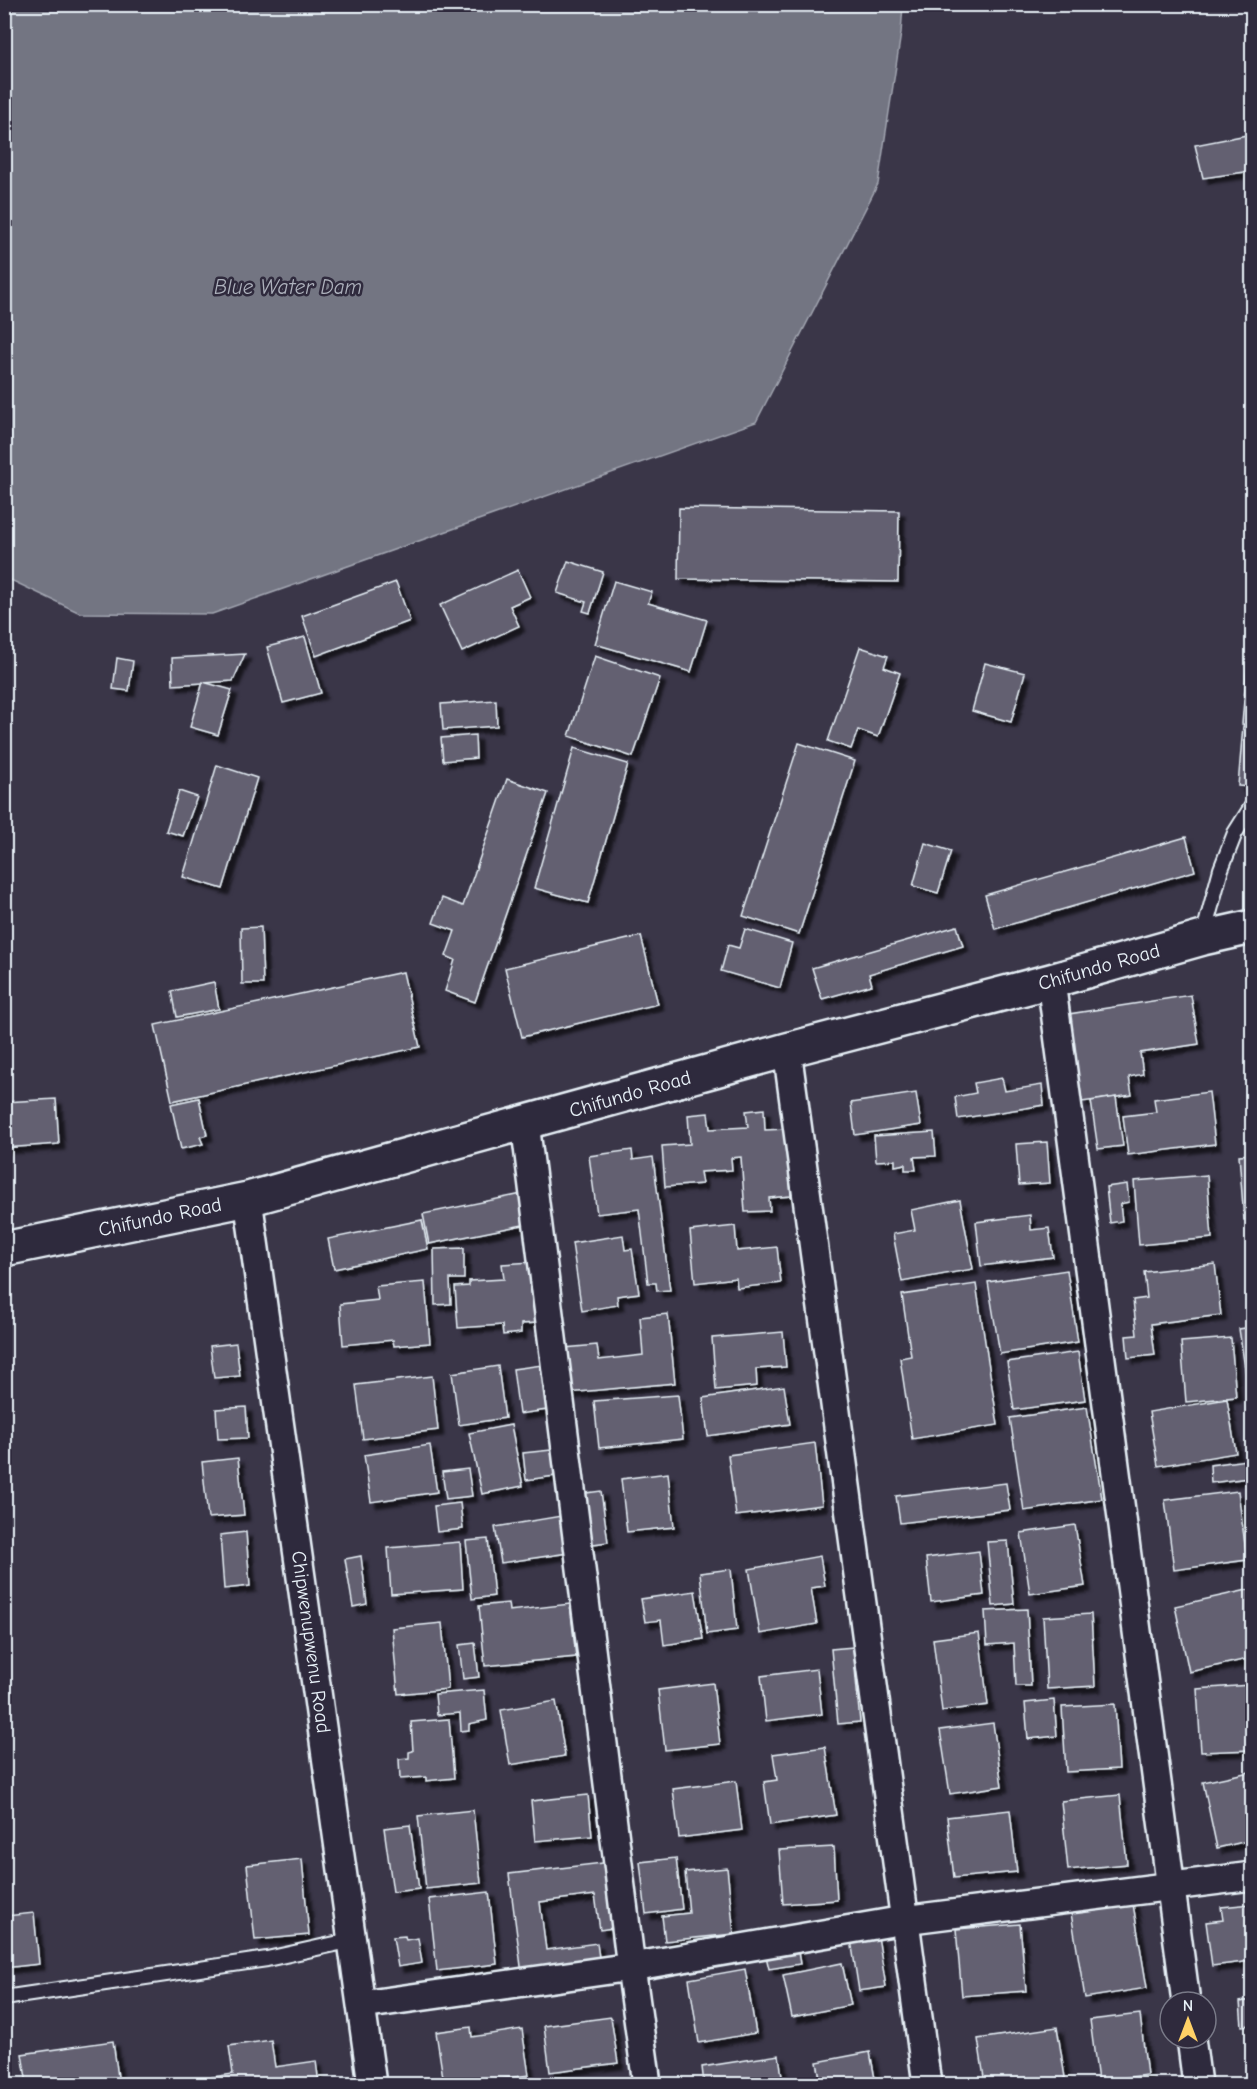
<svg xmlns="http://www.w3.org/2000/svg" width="1257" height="2089" font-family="'Comic Neue',sans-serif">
<defs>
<filter id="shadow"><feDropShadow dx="5.5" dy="5.5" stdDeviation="1.5" flood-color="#0009"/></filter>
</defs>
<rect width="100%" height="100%" fill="#3a3648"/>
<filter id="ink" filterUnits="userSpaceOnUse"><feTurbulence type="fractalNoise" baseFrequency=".0167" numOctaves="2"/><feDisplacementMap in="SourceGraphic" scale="12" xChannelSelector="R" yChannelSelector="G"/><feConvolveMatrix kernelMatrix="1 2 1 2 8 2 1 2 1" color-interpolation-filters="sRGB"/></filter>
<g filter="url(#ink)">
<polygon fill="#737482" stroke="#a2a6b1" stroke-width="1.5" points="5,4 903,4 903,5 901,33 878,184 756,422 212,614 80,613 11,580 5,582"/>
<g fill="#636171" stroke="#e8f1f8" stroke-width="1.5" filter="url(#shadow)">
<polygon points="1252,134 1252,171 1203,178 1195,145"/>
<polygon points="679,508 899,511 898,582 678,579"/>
<polygon points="568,561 603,572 590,613 583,611 586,602 557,593"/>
<polygon points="518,570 530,597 510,606 519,626 462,652 440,605"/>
<polygon points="614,581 652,592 648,603 707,620 691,672 595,644"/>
<polygon points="396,582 410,621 316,656 302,616"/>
<polygon points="305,637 321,693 283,703 267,647"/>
<polygon points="860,647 888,656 884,667 900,673 878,737 858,730 851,749 828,741"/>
<polygon points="1248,652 1252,652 1252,725 1242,724"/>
<polygon points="245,654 233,681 173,685 172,658"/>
<polygon points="595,656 660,678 633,757 569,736"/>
<polygon points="117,658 133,661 129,691 113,689"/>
<polygon points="985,663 1025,673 1011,722 972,711"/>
<polygon points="203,682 232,690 218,735 190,727"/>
<polygon points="496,700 497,726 443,730 441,704"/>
<polygon points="1243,726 1252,726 1252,787 1238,786"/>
<polygon points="475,735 476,758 443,761 441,738"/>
<polygon points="799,743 855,761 799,934 743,916"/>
<polygon points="574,748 628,764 588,903 534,888"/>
<polygon points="217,765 257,778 223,889 183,877"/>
<polygon points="507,779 548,793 475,1002 445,991 455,960 446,956 455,931 433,923 442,898 463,906"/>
<polygon points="179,791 197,797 183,836 166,831"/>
<polygon points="1186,837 1195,871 995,929 985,895"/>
<polygon points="925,843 951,851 938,893 913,886"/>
<polygon points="957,926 963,946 869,974 872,985 822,999 812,968"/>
<polygon points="261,927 263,984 242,984 241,928"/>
<polygon points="745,929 792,943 780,988 721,971 728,945 739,948"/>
<polygon points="641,936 658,1004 522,1037 505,968"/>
<polygon points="403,972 420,1047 172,1101 155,1025"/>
<polygon points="214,982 219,1009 177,1017 172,991"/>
<polygon points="1191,995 1199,1044 1140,1053 1143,1074 1129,1077 1132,1095 1082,1102 1069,1014"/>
<polygon points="1002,1078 1005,1091 1042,1085 1044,1105 958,1119 955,1097 976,1093 974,1083"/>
<polygon points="1209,1092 1215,1144 1128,1155 1123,1116 1156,1112 1154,1099"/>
<polygon points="916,1093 921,1125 855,1135 851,1103"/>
<polygon points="1116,1097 1123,1146 1098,1149 1091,1101"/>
<polygon points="199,1098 207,1135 200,1137 203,1144 181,1149 171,1104"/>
<polygon points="56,1099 59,1144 4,1148 4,1102"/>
<polygon points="764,1109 765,1130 787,1129 791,1196 769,1198 770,1211 745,1212 741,1157 731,1158 732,1170 700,1172 702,1184 665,1187 662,1146 690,1144 688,1115 708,1113 710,1129 748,1127 746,1111"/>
<polygon points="934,1132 936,1156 914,1157 916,1170 905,1170 905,1164 895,1166 895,1160 876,1161 874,1136"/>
<polygon points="1047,1142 1050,1183 1019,1185 1016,1144"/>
<polygon points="632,1150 633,1160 653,1157 670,1290 657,1291 656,1283 648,1283 639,1209 597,1214 589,1156"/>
<polygon points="1252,1154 1252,1219 1244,1220 1239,1155"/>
<polygon points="1207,1175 1212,1238 1139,1245 1134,1181"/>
<polygon points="1127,1184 1129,1202 1120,1204 1122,1221 1110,1223 1106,1187"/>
<polygon points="527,1193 533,1223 429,1244 423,1214"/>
<polygon points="960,1200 973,1269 902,1282 893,1234 915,1230 911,1210"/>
<polygon points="1030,1215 1031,1230 1049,1228 1053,1257 981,1266 976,1222"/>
<polygon points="422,1220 428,1249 334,1269 328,1239"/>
<polygon points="735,1226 737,1251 777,1247 781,1283 737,1288 736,1278 695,1283 690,1231"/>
<polygon points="623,1235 625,1250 632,1249 639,1293 617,1296 618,1305 582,1311 572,1243"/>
<polygon points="464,1248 464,1279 450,1279 451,1304 435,1305 434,1249"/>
<polygon points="532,1262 537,1323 521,1324 521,1333 503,1335 502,1325 458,1328 455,1287 469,1286 469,1281 504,1279 502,1264"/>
<polygon points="1215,1264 1221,1315 1151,1324 1155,1355 1128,1358 1126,1336 1137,1335 1133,1300 1147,1298 1144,1272"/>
<polygon points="1067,1270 1078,1342 1000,1354 988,1282"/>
<polygon points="425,1282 430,1343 394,1346 393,1340 343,1345 340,1304 378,1300 376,1286"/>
<polygon points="976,1284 998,1425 912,1439 900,1358 911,1356 902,1295"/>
<polygon points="668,1314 675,1383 568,1393 564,1348 597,1345 599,1360 643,1355 640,1317"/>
<polygon points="1252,1327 1252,1387 1248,1388 1239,1329"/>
<polygon points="783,1332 786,1367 756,1369 757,1386 716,1390 712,1338"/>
<polygon points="1231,1338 1236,1397 1186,1402 1181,1342"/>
<polygon points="236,1343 240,1376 214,1378 210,1346"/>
<polygon points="1078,1352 1085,1400 1014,1410 1007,1362"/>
<polygon points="542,1365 547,1410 519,1414 513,1369"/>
<polygon points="498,1366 505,1418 459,1425 452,1373"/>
<polygon points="432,1376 438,1430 363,1439 356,1385"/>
<polygon points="784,1386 790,1424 708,1436 703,1398"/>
<polygon points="678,1395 683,1439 599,1448 594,1401"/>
<polygon points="1227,1399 1236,1453 1158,1466 1149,1412"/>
<polygon points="246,1407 248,1438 218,1439 216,1409"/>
<polygon points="1087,1407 1102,1499 1024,1511 1010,1418"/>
<polygon points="511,1425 523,1486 482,1494 469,1433"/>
<polygon points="815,1443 822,1505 736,1516 728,1455"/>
<polygon points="430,1445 437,1492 371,1502 364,1455"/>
<polygon points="551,1450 555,1476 526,1480 523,1453"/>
<polygon points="238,1458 244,1515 208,1518 202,1462"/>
<polygon points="1246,1460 1248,1478 1211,1483 1210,1465"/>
<polygon points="468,1469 472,1496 446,1499 442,1472"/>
<polygon points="668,1473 674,1527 627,1532 621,1479"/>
<polygon points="1006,1483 1010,1510 900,1523 896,1496"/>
<polygon points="1252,1487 1252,1519 1248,1489"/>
<polygon points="601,1491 608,1542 586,1545 579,1494"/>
<polygon points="1238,1491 1247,1560 1174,1570 1165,1500"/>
<polygon points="460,1503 463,1529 437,1532 434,1506"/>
<polygon points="561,1516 568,1553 501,1563 495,1527"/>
<polygon points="1075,1525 1085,1586 1030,1594 1021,1533"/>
<polygon points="246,1532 250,1586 224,1589 220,1535"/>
<polygon points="488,1539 494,1596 472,1599 466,1541"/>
<polygon points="1008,1541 1014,1604 993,1606 987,1542"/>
<polygon points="460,1542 463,1589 391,1594 388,1548"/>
<polygon points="979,1551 984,1595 931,1602 926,1558"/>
<polygon points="361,1556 367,1604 353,1607 345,1559"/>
<polygon points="820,1556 825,1586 811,1588 817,1624 760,1634 749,1569"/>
<polygon points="731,1569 737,1630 707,1634 700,1573"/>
<polygon points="1252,1589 1252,1658 1189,1672 1175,1606"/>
<polygon points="695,1591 703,1639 664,1645 661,1620 645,1622 641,1599"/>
<polygon points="508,1603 509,1611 570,1604 576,1657 485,1666 479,1606"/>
<polygon points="1027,1609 1031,1686 1016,1686 1014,1643 987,1645 985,1611"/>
<polygon points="1091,1614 1095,1686 1047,1689 1043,1617"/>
<polygon points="442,1623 448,1689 398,1694 392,1628"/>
<polygon points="979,1633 988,1705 942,1711 933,1639"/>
<polygon points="475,1643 479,1677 463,1679 459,1645"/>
<polygon points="853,1647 860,1722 838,1724 831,1649"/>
<polygon points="817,1669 822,1714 766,1721 761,1676"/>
<polygon points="713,1683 720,1744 665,1750 658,1690"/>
<polygon points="1249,1685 1252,1750 1201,1752 1197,1689"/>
<polygon points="484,1690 487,1720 469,1724 469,1730 461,1731 460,1713 437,1715 435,1694"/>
<polygon points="1054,1700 1057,1736 1028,1739 1025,1703"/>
<polygon points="556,1701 565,1756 510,1765 501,1710"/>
<polygon points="1115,1704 1119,1769 1066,1772 1062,1707"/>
<polygon points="449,1719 454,1778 426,1781 426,1777 400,1779 399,1759 409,1758 409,1752 413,1751 411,1722"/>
<polygon points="993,1723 1002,1786 950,1794 940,1730"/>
<polygon points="825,1747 836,1815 770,1825 764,1782 777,1780 773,1754"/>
<polygon points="1250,1772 1252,1781 1252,1840 1217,1848 1203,1782"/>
<polygon points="736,1781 742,1830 679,1838 673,1789"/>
<polygon points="588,1795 592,1836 535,1841 531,1801"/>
<polygon points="1120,1795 1127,1864 1068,1870 1061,1801"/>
<polygon points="473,1810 481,1883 426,1889 418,1816"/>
<polygon points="1010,1810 1017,1872 954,1878 947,1817"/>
<polygon points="410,1825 419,1889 393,1892 384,1828"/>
<polygon points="834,1847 837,1900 783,1904 779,1850"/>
<polygon points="676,1858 682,1909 646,1914 640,1862"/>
<polygon points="302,1859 309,1935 255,1940 247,1865"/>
<polygon points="611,1862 619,1927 600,1930 595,1895 540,1902 546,1950 597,1943 600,1965 522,1974 509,1874"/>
<polygon points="727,1868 734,1934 665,1941 662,1916 689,1913 685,1872"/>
<polygon points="489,1892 497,1964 437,1971 429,1899"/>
<polygon points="1132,1898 1147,1988 1085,1998 1070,1907"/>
<polygon points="1252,1904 1252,1961 1212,1966 1206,1922 1223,1920 1221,1907"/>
<polygon points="4,1906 6,1916 34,1913 39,1964 4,1968"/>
<polygon points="1020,1924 1026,1991 962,1996 956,1929"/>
<polygon points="405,1936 406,1940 418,1938 422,1963 398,1967 393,1937"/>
<polygon points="878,1936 886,1987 859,1991 851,1940"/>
<polygon points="797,1946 800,1964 769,1969 765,1952"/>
<polygon points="842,1963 851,2005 792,2017 783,1975"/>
<polygon points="745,1969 756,2033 699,2043 689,1979"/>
<polygon points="1252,2000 1252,2025 1242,2026 1240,2002"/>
<polygon points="1140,2014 1147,2075 1098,2081 1090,2020"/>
<polygon points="611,2017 618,2063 550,2072 544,2026"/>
<polygon points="471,2027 472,2037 522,2029 529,2075 466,2084 444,2084 436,2032"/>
<polygon points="1057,2027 1066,2084 985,2084 978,2039"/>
<polygon points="271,2040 275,2067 316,2061 319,2084 214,2084 212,2077 233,2074 229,2046"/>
<polygon points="113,2041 119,2084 27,2084 22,2054"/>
<polygon points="870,2052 876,2084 821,2084 817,2062"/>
<polygon points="779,2055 783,2084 704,2084 702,2067"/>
</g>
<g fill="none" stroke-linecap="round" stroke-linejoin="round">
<g stroke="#e8f1f8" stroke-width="18">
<g id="service">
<polyline points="1203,936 1221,869 1235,833 1252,806"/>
<polyline points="4,1998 267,1959 353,1940"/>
</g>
</g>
<g stroke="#e8f1f8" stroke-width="32">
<g id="minor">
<polyline points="1051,981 1186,2002"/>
<polyline points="787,1050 927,2084"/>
<polyline points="525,1123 631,1967 647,2084"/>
<polyline points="248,1199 372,2084"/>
<polyline points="362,2005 631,1967 904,1920 1252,1876"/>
<polyline points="1191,2038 1197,2084"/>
</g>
</g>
<g stroke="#e8f1f8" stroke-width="38">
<polyline id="tertiary" points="4,1249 248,1199 787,1050 1051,981 1203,938 1252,927"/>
</g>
<use href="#service" stroke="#2f2a3d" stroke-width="14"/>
<use href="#minor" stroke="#2f2a3d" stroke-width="27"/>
<use href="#tertiary" stroke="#2f2a3d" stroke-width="33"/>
</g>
</g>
<g text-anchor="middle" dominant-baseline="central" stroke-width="5" stroke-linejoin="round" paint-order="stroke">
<g font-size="20" fill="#e8f1f8" stroke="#2f2a3d">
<text transform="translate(1099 967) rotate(-16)">Chifundo Road</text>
<text transform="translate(630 1094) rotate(-16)">Chifundo Road</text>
<text transform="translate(160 1217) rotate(-12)">Chifundo Road</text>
<text transform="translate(311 1642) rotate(82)">Chipwenupwenu Road</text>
</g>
<g font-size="21" font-style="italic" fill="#aeb2bd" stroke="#2f2a3d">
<text x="288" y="287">Blue Water Dam</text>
</g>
</g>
<rect width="1257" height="2089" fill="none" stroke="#2f2a3d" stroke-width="24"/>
<rect x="12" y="12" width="1233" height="2065" fill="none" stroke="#e8f1f8" stroke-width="2" filter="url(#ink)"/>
<g transform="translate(1188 2020)"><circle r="28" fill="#2f2a3d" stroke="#797a88" stroke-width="1.5"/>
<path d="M0-4.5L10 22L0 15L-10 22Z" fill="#ffd166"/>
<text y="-9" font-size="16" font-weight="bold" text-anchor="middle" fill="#e8f1f8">N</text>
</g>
</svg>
